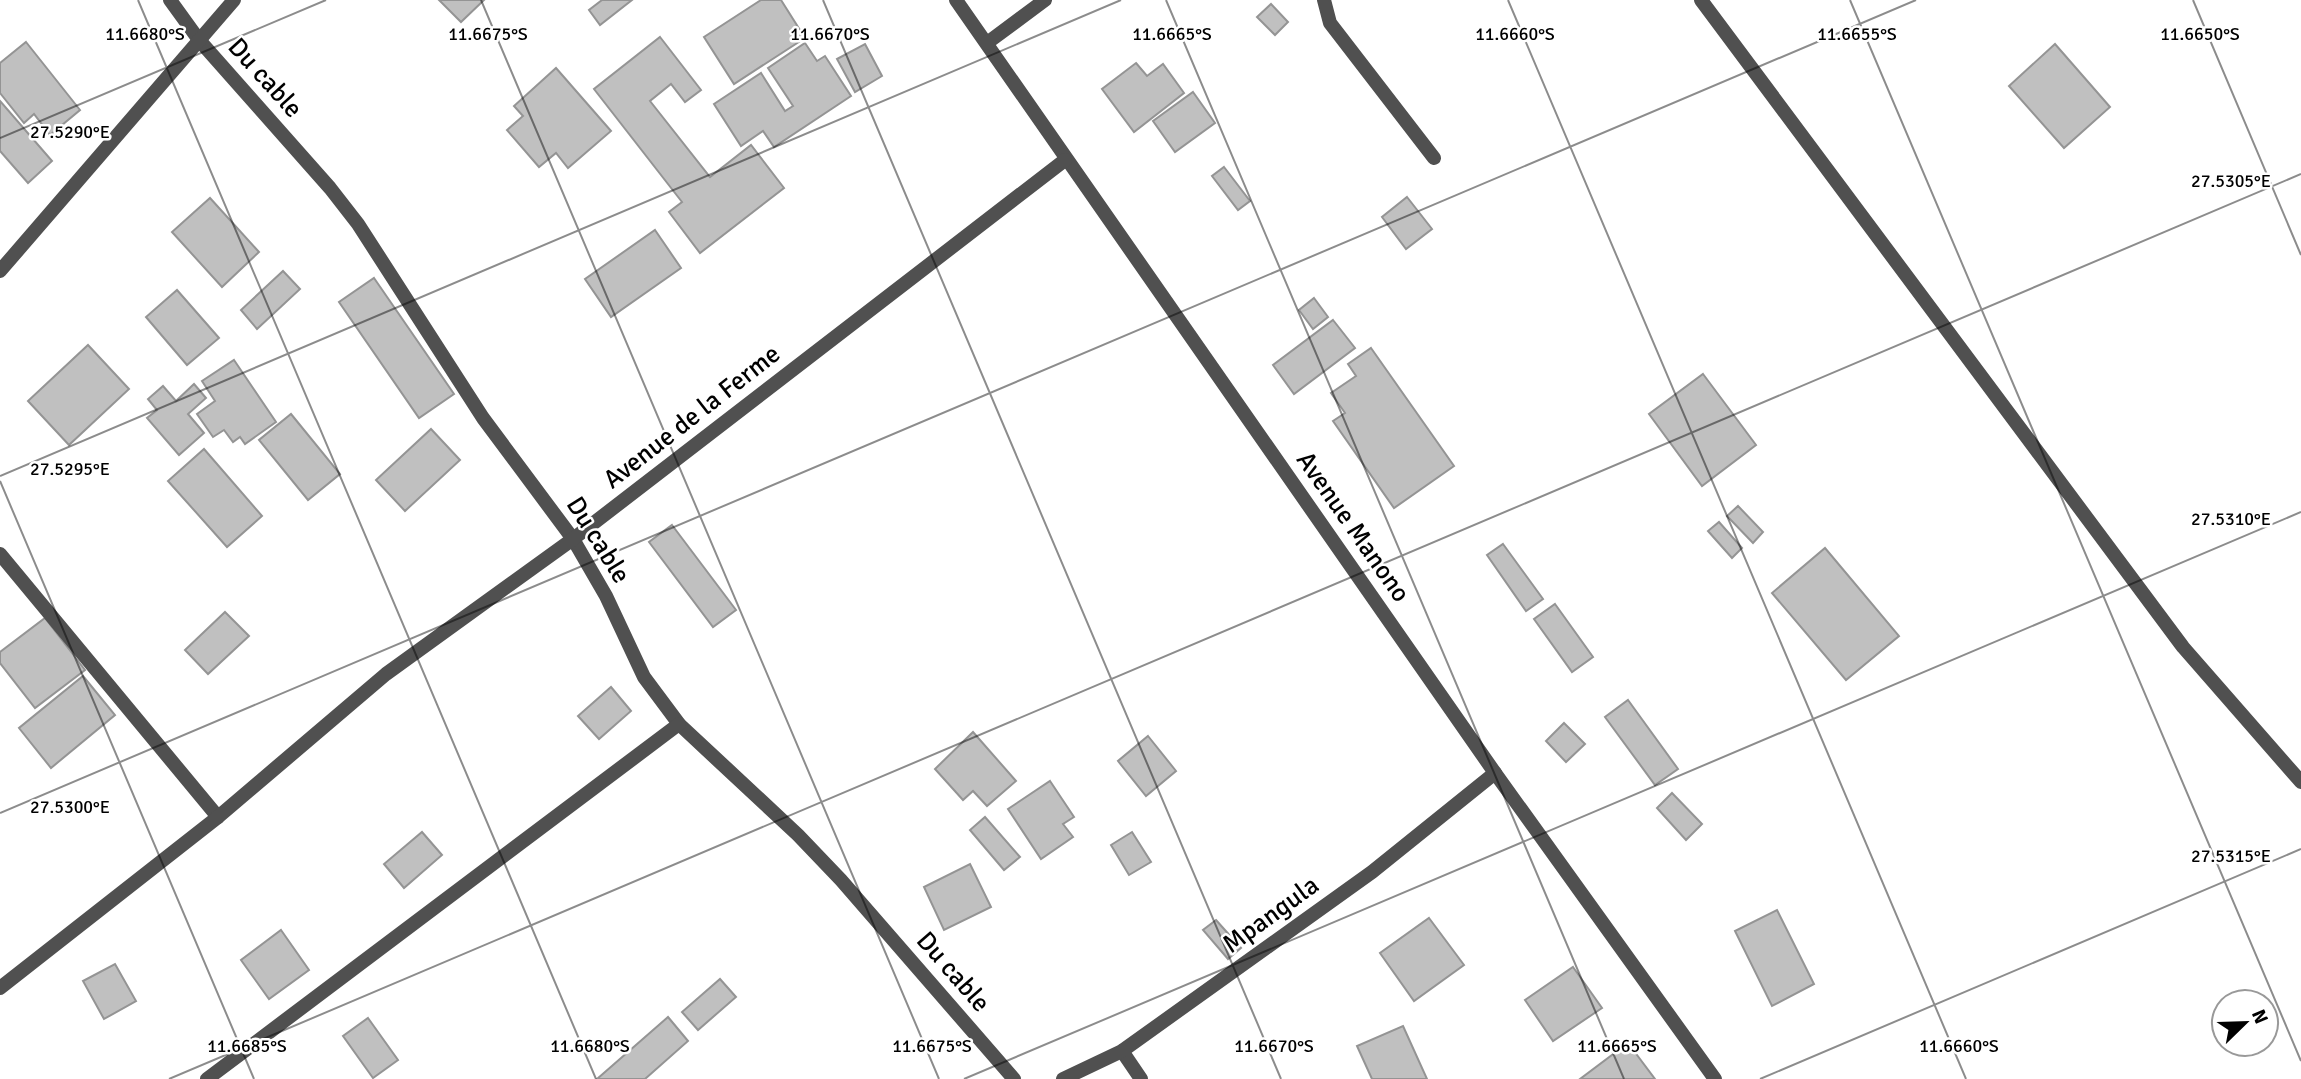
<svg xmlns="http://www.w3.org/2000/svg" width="2301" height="1079" font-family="Signika,sans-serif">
<rect width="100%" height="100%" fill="#fff"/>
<g fill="#c0c0c0" stroke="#949494" stroke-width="2">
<polygon points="439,0 484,0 461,22"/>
<polygon points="602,0 632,0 600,25 589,10"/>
<polygon points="761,0 781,0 805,38 734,84 704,37"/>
<polygon points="1271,4 1288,22 1275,35 1257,17"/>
<polygon points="660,37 701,90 685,102 671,84 650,101 710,177 751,145 784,188 700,253 669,212 682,202 594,89"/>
<polygon points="26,42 80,110 50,135 34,114 24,123 0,93 0,63"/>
<polygon points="805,43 817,61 825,56 851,96 774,147 763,131 741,146 714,104 761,73 785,111 793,106 768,68"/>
<polygon points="865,44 882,76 855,92 837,59"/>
<polygon points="2055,44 2110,107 2064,148 2009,86"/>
<polygon points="1136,63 1147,76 1163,64 1184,93 1134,132 1102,89"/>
<polygon points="556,68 611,131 568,168 556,153 539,167 507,130 523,116 514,106"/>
<polygon points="1193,92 1215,123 1175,152 1153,121"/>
<polygon points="0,101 52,161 28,183 0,151"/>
<polygon points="1224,167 1250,201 1238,210 1212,176"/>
<polygon points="1407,197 1432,229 1406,249 1382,217"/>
<polygon points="210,198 259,252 222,287 172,232"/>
<polygon points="655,230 681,268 611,317 585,279"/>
<polygon points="283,271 300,289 257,329 241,310"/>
<polygon points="374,278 454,394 419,418 339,302"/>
<polygon points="177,290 219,338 187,365 146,317"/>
<polygon points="1314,298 1328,317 1313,329 1299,310"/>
<polygon points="1333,320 1355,348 1294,394 1273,365"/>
<polygon points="88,345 129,389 69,445 28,401"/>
<polygon points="1371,348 1454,466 1394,508 1333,421 1345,413 1331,393 1356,376 1348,364"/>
<polygon points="234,360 276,422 245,444 240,437 233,442 224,430 213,437 197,414 215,401 202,381"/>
<polygon points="1703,374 1756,445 1702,486 1649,414"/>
<polygon points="194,384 206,398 188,414 204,433 179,455 147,418 157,410 148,399 163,386 176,401"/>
<polygon points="291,414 340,474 308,500 259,440"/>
<polygon points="431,429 460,460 405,511 376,480"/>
<polygon points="204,449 262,516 227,547 168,481"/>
<polygon points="1738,506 1763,532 1753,543 1727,516"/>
<polygon points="1719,522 1742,548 1732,558 1708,531"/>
<polygon points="672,525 736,610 713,627 649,542"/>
<polygon points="1503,544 1543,599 1526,611 1487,555"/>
<polygon points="1825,548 1899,636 1846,680 1772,593"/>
<polygon points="1555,604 1593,657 1572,672 1534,619"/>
<polygon points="225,612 249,636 208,674 185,650"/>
<polygon points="45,618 85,670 35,708 0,663 0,652"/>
<polygon points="83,676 115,715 51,768 19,728"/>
<polygon points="611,687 631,711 599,739 578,716"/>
<polygon points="1628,700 1678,769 1655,785 1605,717"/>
<polygon points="1564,723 1585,744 1566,762 1546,741"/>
<polygon points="973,732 1016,781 987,806 973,791 963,800 935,769"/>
<polygon points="1148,736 1176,771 1146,796 1118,761"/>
<polygon points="1050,781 1074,817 1063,824 1073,837 1041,859 1008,809"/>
<polygon points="1672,793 1702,824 1686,840 1657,808"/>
<polygon points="985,817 1020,857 1004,870 970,830"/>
<polygon points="422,832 442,855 404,888 384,864"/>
<polygon points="1132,832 1151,862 1129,875 1111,845"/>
<polygon points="970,864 991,907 944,930 924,887"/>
<polygon points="1777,910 1814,984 1772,1006 1735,931"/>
<polygon points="1429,918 1464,965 1414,1001 1380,953"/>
<polygon points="1216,920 1241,948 1228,959 1203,930"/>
<polygon points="281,930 309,970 269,999 241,960"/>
<polygon points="115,964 136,1001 104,1019 83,981"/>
<polygon points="1573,967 1602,1008 1553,1041 1525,1000"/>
<polygon points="720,979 736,997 698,1030 682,1012"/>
<polygon points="668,1017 688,1041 645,1079 597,1079"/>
<polygon points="368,1018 398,1060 373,1078 343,1036"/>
<polygon points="1403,1026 1427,1079 1372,1079 1357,1046"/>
<polygon points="1628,1043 1655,1079 1580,1079"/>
</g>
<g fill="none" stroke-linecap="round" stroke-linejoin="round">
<g stroke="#505050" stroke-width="14">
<polyline points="1324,0 1330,23 1434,158"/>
<polyline points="1701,0 2183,647 2301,782"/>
</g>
<g stroke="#505050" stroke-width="14">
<polyline points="170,0 199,40 330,188 358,224 483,418 573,539 606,596 644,677 679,724 798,835 841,880 1014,1079"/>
<polyline points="956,0 1495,773 1715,1079"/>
<polyline points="987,43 1045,0"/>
<polyline points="0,271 234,0"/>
<polyline points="0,554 218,817"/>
<polyline points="0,988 218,817 386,674 573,539 1065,160"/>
<polyline points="1122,1051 1141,1079"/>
<polyline points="207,1079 679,724"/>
<polyline points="1063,1079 1122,1051 1372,872 1495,773"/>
</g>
</g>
<path fill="none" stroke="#000" stroke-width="2" stroke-opacity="0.45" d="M138,0L596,1079M481,0L939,1079M823,0L1281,1079M1166,0L1624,1079M1508,0L1966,1079M1850,0L2301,1061M2193,0L2301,255M0,138L326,0M0,476L1121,0M0,481L254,1079M0,813L1916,0M169,1079L2301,174M964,1079L2301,512M1760,1079L2301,849"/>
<g text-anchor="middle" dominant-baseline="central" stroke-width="5" stroke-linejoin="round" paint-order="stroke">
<g font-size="26" fill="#000" stroke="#fff">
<text transform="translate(265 78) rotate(48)">Du cable</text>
<text transform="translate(692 417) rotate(-38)">Avenue de la Ferme</text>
<text transform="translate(1353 527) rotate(55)">Avenue Manono</text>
<text transform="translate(598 540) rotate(58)">Du cable</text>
<text transform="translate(1271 915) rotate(-36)">Mpangula</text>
<text transform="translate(953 972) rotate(49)">Du cable</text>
</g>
</g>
<g font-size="18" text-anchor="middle" fill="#000" stroke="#fff" stroke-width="5" stroke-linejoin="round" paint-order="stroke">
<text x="145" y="40">11.6680°S</text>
<text x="488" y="40">11.6675°S</text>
<text x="830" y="40">11.6670°S</text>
<text x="1172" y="40">11.6665°S</text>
<text x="1515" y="40">11.6660°S</text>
<text x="1857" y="40">11.6655°S</text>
<text x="2200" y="40">11.6650°S</text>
<text x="70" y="138">27.5290°E</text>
<text x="2231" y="187">27.5305°E</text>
<text x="70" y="475">27.5295°E</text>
<text x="2231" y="525">27.5310°E</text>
<text x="70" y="813">27.5300°E</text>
<text x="2231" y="862">27.5315°E</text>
<text x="247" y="1052">11.6685°S</text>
<text x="590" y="1052">11.6680°S</text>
<text x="932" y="1052">11.6675°S</text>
<text x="1274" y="1052">11.6670°S</text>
<text x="1617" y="1052">11.6665°S</text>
<text x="1959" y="1052">11.6660°S</text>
</g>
<g transform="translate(2245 1023) rotate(67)"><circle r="33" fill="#ffffff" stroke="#999999" stroke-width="2"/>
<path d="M0-5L12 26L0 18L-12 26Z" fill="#000000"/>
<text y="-10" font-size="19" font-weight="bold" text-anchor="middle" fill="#000000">N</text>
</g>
</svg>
